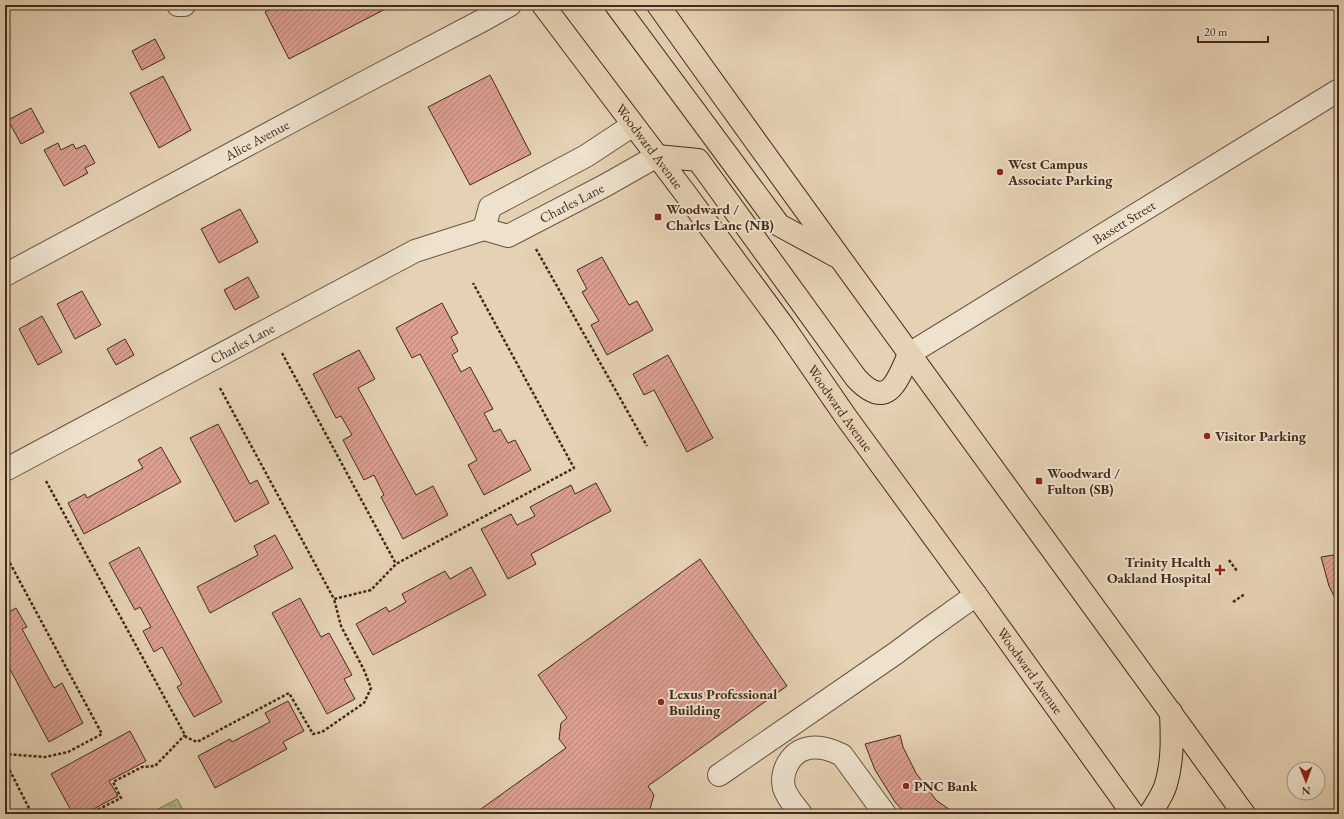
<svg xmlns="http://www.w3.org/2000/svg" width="1344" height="819" font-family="'EB Garamond',serif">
<defs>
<pattern id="park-tufts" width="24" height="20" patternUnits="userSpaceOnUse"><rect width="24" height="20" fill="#b0bd90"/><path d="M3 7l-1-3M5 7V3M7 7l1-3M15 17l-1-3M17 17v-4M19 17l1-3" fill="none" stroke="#919a75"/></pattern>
<pattern id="building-hatch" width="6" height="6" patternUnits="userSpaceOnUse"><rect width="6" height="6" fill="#dc9f92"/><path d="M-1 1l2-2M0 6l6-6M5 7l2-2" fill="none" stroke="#b48276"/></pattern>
</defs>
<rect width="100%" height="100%" fill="#e5d2b4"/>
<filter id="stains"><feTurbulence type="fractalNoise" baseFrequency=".005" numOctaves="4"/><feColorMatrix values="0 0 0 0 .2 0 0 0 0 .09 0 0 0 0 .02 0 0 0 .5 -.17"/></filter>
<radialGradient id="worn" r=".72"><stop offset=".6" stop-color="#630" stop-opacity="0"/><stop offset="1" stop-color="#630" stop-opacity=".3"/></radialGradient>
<polygon fill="url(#park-tufts)" stroke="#7a7455" points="177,799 185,814 149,814"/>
<g fill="url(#building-hatch)" stroke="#432a1a">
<polygon points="279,5 393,5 289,59 265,12"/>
<polygon points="5,31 10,39 5,42"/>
<polygon points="155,39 165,58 142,70 132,51"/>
<polygon points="490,75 531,154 470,185 428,107"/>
<polygon points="163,76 191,130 159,148 130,93"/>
<polygon points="31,108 44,132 21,144 8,120"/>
<polygon points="58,143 61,150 73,144 76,149 85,145 95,163 85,168 88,173 64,186 44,150"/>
<polygon points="240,209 258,242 219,263 201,229"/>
<polygon points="602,257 629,305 637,301 653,330 607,355 591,325 599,321 582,292 587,289 577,270"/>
<polygon points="248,277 259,297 235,310 224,290"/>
<polygon points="82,291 101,325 75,339 57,304"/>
<polygon points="442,303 458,333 451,337 458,351 452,355 461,372 470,367 493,409 484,413 494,432 500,429 508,443 515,440 531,470 484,495 468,465 477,460 420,354 412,358 396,328"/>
<polygon points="42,316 62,352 38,365 19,329"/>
<polygon points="125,339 134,355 116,365 107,349"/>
<polygon points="359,350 375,379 358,388 416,495 433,486 448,515 403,539 381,497 384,495 374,475 364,480 343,440 352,435 341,416 336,418 313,374"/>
<polygon points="668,355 713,438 687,452 654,390 644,395 633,374"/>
<polygon points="218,424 250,484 257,480 269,503 235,522 190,438"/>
<polygon points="161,447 181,482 84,534 68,503 85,494 87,498 143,468 138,460"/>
<polygon points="596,483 611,511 531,554 536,564 508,579 481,529 511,514 517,525 535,516 530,507 571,485 575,494"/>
<polygon points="275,535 293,568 210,613 197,587 258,555 254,546"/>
<polygon points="139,547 222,702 194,717 177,687 182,684 162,647 154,652 143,631 151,627 140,607 135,610 109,563"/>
<polygon points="1334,555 1339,573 1339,606 1329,586 1321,557"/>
<polygon points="700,559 787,686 648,786 654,795 649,812 647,814 474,814 566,748 559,739 561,723 567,718 538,675"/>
<polygon points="5,566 10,575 5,577"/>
<polygon points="471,567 486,595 373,655 356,624 386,607 389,612 406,602 402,594 445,571 450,579"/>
<polygon points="300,598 321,637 329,633 352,675 344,679 355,699 327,714 272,613"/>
<polygon points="16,608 27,627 22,629 54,688 62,683 83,723 49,742 5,660 5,614"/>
<polygon points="288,701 304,731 283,742 287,749 215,788 198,756 230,739 232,742 270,722 265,713"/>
<polygon points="130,731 146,761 109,781 118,796 84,814 73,814 51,774"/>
<polygon points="900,735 903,747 916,773 936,800 953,812 951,814 906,814 895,802 875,770 865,744"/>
<polygon points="5,804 11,814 5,814"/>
</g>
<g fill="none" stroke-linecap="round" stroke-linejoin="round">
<g stroke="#6c5440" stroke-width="24">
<g id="minor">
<polyline points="178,5 184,5"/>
<polyline points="484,229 490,207 586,156 633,125"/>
<path id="s1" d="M5,275L363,83L485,19L510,5"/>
<path id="s2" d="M909,354L1339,90"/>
<path id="s3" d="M5,470L415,251L484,229L508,236L606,185L657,156"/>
<polyline points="719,775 896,653 927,630 976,595"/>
<path d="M801,814C795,806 787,798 784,788C780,771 791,751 809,748C821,746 832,750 842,755L885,814"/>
</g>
</g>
<g stroke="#432a1a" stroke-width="24">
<g id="major">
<path id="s4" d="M543,5L685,193L784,327L846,417L976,595L1133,814"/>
<polyline points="616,5 779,225 836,256"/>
<path d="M658,5C851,276 1049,544 1244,814"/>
<path d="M657,156L698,160L856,378C887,411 897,383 909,354"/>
<path d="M1150,814C1156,804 1163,795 1166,784C1173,761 1172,736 1171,712"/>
</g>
</g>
<g stroke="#432a1a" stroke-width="2.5" stroke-dasharray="3 2" stroke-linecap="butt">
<polyline points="536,249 647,446"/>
<polyline points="282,353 396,564"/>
<polyline points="220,388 334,599 371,590 396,564 574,468 473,283"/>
<polyline points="46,481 185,735 186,737 197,742 289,693 313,734 322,732 364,703 371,688 364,670 341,626 334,599"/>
<polyline points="5,554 102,734 68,752 45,757 5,754"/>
<polyline points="1229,560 1237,571"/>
<polyline points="1233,602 1245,594"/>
<polyline points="5,761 32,814"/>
<polyline points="89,814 121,798 113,782 142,767 155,766 185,735"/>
</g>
<use href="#minor" stroke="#eee2ce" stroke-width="22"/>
<use href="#major" stroke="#e5d2b4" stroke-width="22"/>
</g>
<g fill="#8f2418" stroke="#eee2ce" stroke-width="1.5">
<circle cx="1000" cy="172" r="4"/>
<rect x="654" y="213" width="8" height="8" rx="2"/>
<circle cx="1207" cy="436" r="4"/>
<rect x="1035" y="477" width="8" height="8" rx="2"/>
<path d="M1218 564h4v4h4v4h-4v4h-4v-4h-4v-4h4z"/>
<circle cx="661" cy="702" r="4"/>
<circle cx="906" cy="786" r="4"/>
</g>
<g text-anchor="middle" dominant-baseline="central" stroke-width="4" stroke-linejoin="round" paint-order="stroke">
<g font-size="14" fill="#432a1a" stroke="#eee2ce">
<text stroke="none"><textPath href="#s1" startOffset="286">Alice Avenue</textPath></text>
<text stroke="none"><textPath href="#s4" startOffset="177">Woodward Avenue</textPath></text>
<text stroke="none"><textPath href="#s3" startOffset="634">Charles Lane</textPath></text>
<text stroke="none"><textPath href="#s2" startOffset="252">Bassett Street</textPath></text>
<text stroke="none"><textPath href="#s3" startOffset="269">Charles Lane</textPath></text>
<text stroke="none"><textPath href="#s4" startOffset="501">Woodward Avenue</textPath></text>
<text stroke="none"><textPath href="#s4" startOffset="825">Woodward Avenue</textPath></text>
</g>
<g font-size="14" font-weight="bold" fill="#432a1a" stroke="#eee2ce" text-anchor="start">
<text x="1008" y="164">West Campus<tspan x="1008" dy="16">Associate Parking</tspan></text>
<text x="666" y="209">Woodward /<tspan x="666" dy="16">Charles Lane (NB)</tspan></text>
<text x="1215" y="436">Visitor Parking</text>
<text x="1047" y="473">Woodward /<tspan x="1047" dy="16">Fulton (SB)</tspan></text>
<text x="1211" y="562" text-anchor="end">Trinity Health<tspan x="1211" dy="16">Oakland Hospital</tspan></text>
<text x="669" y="694">Lexus Professional<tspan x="669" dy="16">Building</tspan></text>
<text x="914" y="786">PNC Bank</text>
</g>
</g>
<rect width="1344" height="819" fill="none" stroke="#e5d2b4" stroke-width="20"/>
<rect x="6" y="6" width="1332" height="807" fill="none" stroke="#432a1a" stroke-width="2"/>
<rect x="10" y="10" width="1324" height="799" fill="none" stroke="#432a1a"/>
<g transform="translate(1306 781) rotate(179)"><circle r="19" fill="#eee2ce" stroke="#aa9886"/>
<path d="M0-3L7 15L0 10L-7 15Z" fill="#8f2418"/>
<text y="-6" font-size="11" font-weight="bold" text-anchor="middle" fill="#432a1a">N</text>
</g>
<path d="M1198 36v6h70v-6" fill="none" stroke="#432a1a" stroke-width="2"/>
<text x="1204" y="36" font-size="12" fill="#432a1a" stroke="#eee2ce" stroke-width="3" paint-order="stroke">20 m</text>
<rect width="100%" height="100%" filter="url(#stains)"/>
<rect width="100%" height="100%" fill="url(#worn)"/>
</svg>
